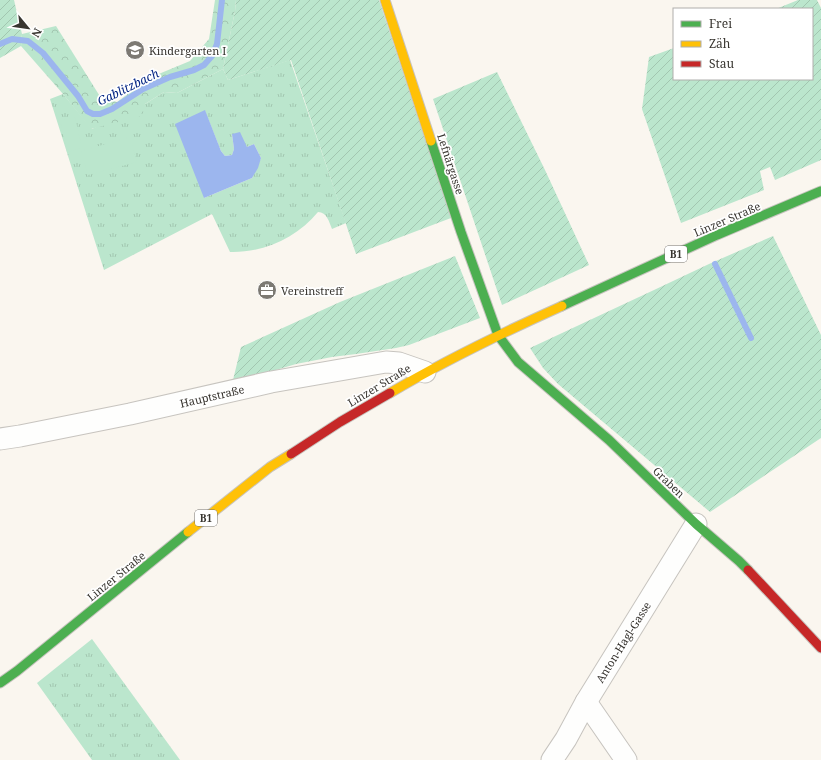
<svg xmlns="http://www.w3.org/2000/svg" width="821" height="760" font-family="'Noto Serif',serif">
<defs>
<pattern id="grass-tufts" width="24" height="20" patternUnits="userSpaceOnUse"><rect width="24" height="20" fill="#bbe6cd"/><path d="M3 7l-1-3M5 7V3M7 7l1-3M15 17l-1-3M17 17v-4M19 17l1-3" fill="none" stroke="#a2c6b0"/></pattern>
<pattern id="forest-crowns" width="20" height="18" patternUnits="userSpaceOnUse"><rect width="20" height="18" fill="#bbe6cd"/><path d="M2 6a3 3 0 1 1 6 0M12 15a3 3 0 1 1 6 0" fill="none" stroke="#a2c6b0"/></pattern>
<pattern id="garden-furrows" width="10" height="10" patternUnits="userSpaceOnUse"><rect width="10" height="10" fill="#bbe6cd"/><path d="M-1 1l2-2M0 10L10 0M9 11l2-2" fill="none" stroke="#a2c6b0"/></pattern>
</defs>
<rect width="100%" height="100%" fill="#faf6ef"/>
<g fill="url(#grass-tufts)" fill-rule="evenodd">
<path d="M290,60L346,223L332,229C329,222 327,212 318,212C297,238 263,253 230,252L212,214L104,270L50,99L63,94L92,129L145,104L164,92L177,93L223,69L228,80ZM205,111L221,151L225,156L232,155L234,149L232,134L247,147L254,144L261,158L252,178L204,198Z"/>
<polygon points="92,639 180,760 92,760 37,683"/>
</g>
<polygon fill="url(#forest-crowns)" points="215,0 236,0 235,11 223,69 177,93 164,92 145,104 142,116 91,129 63,94 21,46 22,34 56,26 101,98 117,102 149,78 190,61 209,39"/>
<g fill="url(#garden-furrows)">
<polygon points="0,0 14,0 22,34 21,46 0,58"/>
<polygon points="236,0 379,0 451,218 356,254 291,60 228,80 223,69 235,11"/>
<polygon points="798,0 817,0 821,8 821,160 775,180 770,167 760,171 764,190 681,223 642,109 649,57 674,48 674,79 812,79 812,9 776,9"/>
<polygon points="497,72 545,170 589,265 502,305 433,99"/>
<polygon points="773,236 821,335 821,438 710,512 558,384 543,368 530,348 654,290 709,264"/>
<polygon points="455,256 480,318 409,345 396,348 356,354 332,357 296,364 236,382 233,380 241,347 340,302"/>
</g>
<g fill="#bbe6cd">
<polygon points="75,117 82,148 67,152 60,120"/>
<polygon points="130,137 137,162 88,175 81,151"/>
</g>
<polygon fill="#9cb6ee" points="205,110 221,151 225,156 232,155 234,149 232,134 240,132 247,147 254,144 261,158 258,168 252,178 204,198 175,124"/>
<g fill="none" stroke-linecap="round" stroke-linejoin="round">
<g stroke="#9cb6ee" stroke-width="6">
<polyline points="0,44 12,39 28,41 43,53 78,96 87,111 93,114 100,114 112,109 143,89 170,77 194,70 204,65 212,56 217,44 222,0"/>
<polyline points="715,264 751,338"/>
</g>
<g stroke="#c7c4bf" stroke-width="23">
<g id="street">
<polyline points="0,439 20,436 130,414 271,382 386,362 399,363 425,372"/>
<polyline points="586,702 626,760"/>
<polyline points="552,760 566,739 586,702 696,524"/>
</g>
</g>
<g stroke="#c7c4bf" stroke-width="11">
<g id="fast">
<polyline points="431,141 461,232 498,335 518,362 609,440 696,524 739,561 748,570"/>
<polyline points="562,306 717,235 821,191"/>
<polyline points="0,683 17,671 188,532"/>
</g>
</g>
<g stroke="#c7c4bf" stroke-width="11">
<g id="slow">
<polyline points="385,0 431,141"/>
<path d="M390,393C446,360 504,332 562,306"/>
<polyline points="188,532 270,467 291,454"/>
</g>
</g>
<g stroke="#c7c4bf" stroke-width="11">
<g id="jam">
<polyline points="291,454 340,422 390,393"/>
<polyline points="748,570 821,648"/>
</g>
</g>
<use href="#street" stroke="#fefefd" stroke-width="21"/>
<use href="#fast" stroke="#4caf50" stroke-width="9"/>
<use href="#slow" stroke="#ffc107" stroke-width="9"/>
<use href="#jam" stroke="#c62828" stroke-width="9"/>
</g>
<defs>
<g id="school-disc" transform="scale(1)"><circle r="9.5" fill="#7c7973" stroke="#fff"/><path d="M0-5L7-2L0 1L-7-2ZM-4 1L0 2.5L4 1V4Q0 6-4 4Z" fill="#fff"/></g>
<g id="office-disc" transform="scale(1)"><circle r="9.5" fill="#7c7973" stroke="#fff"/><path d="M-6-3h4V-5.5h4V-3h4V5H-6ZM-1-4.5V-3h2v-1.5ZM-6 0V1H6V0Z" fill="#fff"/></g>
</defs>
<g fill-rule="evenodd">
<use href="#school-disc" x="135" y="50"/>
<use href="#office-disc" x="267" y="290"/>
</g>
<g text-anchor="middle" dominant-baseline="central" stroke-width="3.5" stroke-linejoin="round" paint-order="stroke">
<g fill="#fff" stroke="#74726e" stroke-width="1">
<rect x="665" y="246" width="22" height="16" rx="3"/>
<rect x="195" y="510" width="22" height="16" rx="3"/>
</g>
<g font-size="10" font-weight="bold" fill="#383530">
<text x="676" y="254">B1</text>
<text x="206" y="518">B1</text>
</g>
<g font-size="11" fill="#383530" stroke="#fff" text-anchor="start">
<text x="149" y="50">Kindergarten I</text>
<text x="281" y="290">Vereinstreff</text>
</g>
<g font-size="11" fill="#383530" stroke="#fff">
<text transform="translate(451 164) rotate(72)">Lefnärgasse</text>
<text transform="translate(727 219) rotate(-23)">Linzer Straße</text>
<text transform="translate(379 385) rotate(-31)">Linzer Straße</text>
<text transform="translate(212 396) rotate(-13)">Hauptstraße</text>
<text transform="translate(669 482) rotate(44)">Graben</text>
<text transform="translate(116 576) rotate(-39)">Linzer Straße</text>
<text transform="translate(623 642) rotate(-58)">Anton-Hagl-Gasse</text>
</g>
<g font-size="12" font-style="italic" fill="#062684" stroke="#fff">
<text transform="translate(128 87) rotate(-26)">Gablitzbach</text>
</g>
</g>
<rect x="673" y="8" width="140" height="72" fill="#ffffff" stroke="#afaeac"/>
<rect x="681" y="21" width="20" height="6" fill="#4caf50" stroke="#afaeac"/>
<text x="709" y="28" font-size="12" fill="#383530">Frei</text>
<rect x="681" y="41" width="20" height="6" fill="#ffc107" stroke="#afaeac"/>
<text x="709" y="48" font-size="12" fill="#383530">Zäh</text>
<rect x="681" y="61" width="20" height="6" fill="#c62828" stroke="#afaeac"/>
<text x="709" y="68" font-size="12" fill="#383530">Stau</text>
<g transform="translate(28 28) rotate(119)" stroke="#ffffff" stroke-width="3" paint-order="stroke">
<path d="M0-3L7 15L0 10L-7 15Z" fill="#383530"/>
<text y="-6" font-size="11" font-weight="bold" text-anchor="middle" fill="#383530">N</text>
</g>
</svg>
